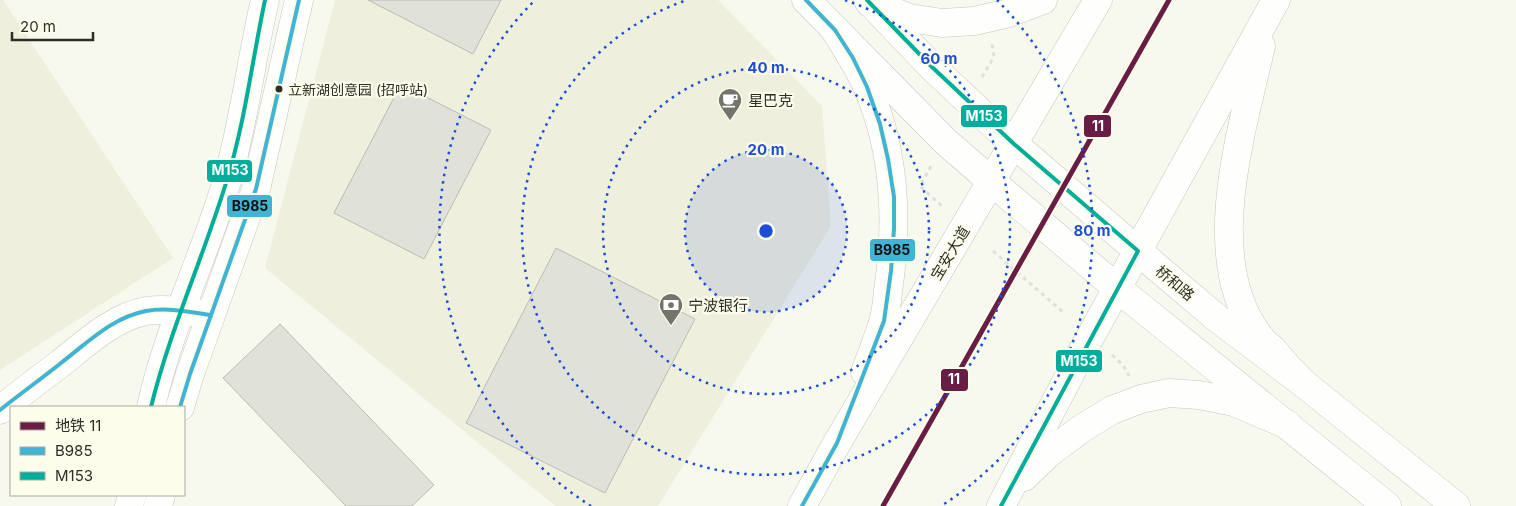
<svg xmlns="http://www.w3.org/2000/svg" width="1516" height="506" font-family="Inter,'Noto Sans SC',sans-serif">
<rect width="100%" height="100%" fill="#f8f9ee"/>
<g fill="#eeefdc">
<polygon points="0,0 3,0 173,258 0,370"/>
<polygon points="335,0 718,0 822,106 831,226 658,506 555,506 265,268"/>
</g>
<g fill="#e0e1d8" stroke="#bcbcb4">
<polygon points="368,0 501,0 473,54"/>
<polygon points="401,84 491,130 424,259 334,213"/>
<polygon points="556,248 695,319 605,493 466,423"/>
<polygon points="280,324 434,485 412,506 346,506 223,378"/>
</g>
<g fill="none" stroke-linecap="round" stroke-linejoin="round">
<g stroke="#c6c6bf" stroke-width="29">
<path id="minor" d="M0,410C20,394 41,378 61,363C86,343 114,317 146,311C168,308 190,312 211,315"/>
</g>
<g stroke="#c6c6bf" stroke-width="29">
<g id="tertiary">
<path d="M151,407C168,330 204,257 227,181C244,122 251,60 265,0"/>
<polyline points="180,407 190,374 256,189 299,0"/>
<polyline points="129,506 132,495"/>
<polyline points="158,506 161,495"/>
</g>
</g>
<g stroke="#c6c6bf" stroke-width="29">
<g id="secondary">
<polyline points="806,0 945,141 992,182 1117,288 1387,506"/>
<polyline points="868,0 932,67 1014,144 1160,270 1218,319 1303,383 1456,506"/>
</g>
</g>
<g stroke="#c6c6bf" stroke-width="29">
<g id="primary">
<polyline points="870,3 910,18 942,23 974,21 1009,13 1043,0"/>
<path d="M835,30C846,48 858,66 867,86C894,148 898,218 889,284C887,296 887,310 883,322C878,339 871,356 865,372"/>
<path d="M1261,46C1242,131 1202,254 1256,332C1260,339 1266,344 1272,349C1282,361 1292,372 1303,383"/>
<polyline points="1024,477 1049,453 1081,429 1112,410 1141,399 1169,393 1199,395 1234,402 1288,425"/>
<polyline points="802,506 837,443 1098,0"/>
<polyline points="1001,506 1077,361 1276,0"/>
</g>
</g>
<g stroke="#dfe0dc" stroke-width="3" stroke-dasharray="4 4" stroke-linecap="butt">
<polyline points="982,77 994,57 992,44"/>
<polyline points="931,166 920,186 943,207"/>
<polyline points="993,251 1064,313"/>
<polyline points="1112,355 1123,365 1129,376"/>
</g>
<use href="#minor" stroke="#fefefc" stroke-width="28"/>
<use href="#tertiary" stroke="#fefefc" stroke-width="28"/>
<use href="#secondary" stroke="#fefefc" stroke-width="28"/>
<use href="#primary" stroke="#fefefc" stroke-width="28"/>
<g stroke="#fcfdea" stroke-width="8">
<g id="bus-1">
<polyline points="180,407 190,374 256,189 299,0"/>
<path d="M0,410C20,394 41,379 61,363C87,343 113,317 146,311C167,307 190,312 211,315"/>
<polyline points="802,506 837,443 884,321 891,271 894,229 894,197 888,159 880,124 867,87 853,58 835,30 806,0"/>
</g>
</g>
<g stroke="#fcfdea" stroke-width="8">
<g id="bus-2">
<polyline points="867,0 932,67 1014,144 1138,251 1001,506"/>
<path d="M151,407C170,330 203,258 226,183C245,123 252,61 265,0"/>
</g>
</g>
<use href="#bus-1" stroke="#41b3d4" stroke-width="4"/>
<use href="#bus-2" stroke="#01ad9c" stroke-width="4"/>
<g stroke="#fcfdea" stroke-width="9">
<polyline id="metro-1" points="883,506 1169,0"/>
</g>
<use href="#metro-1" stroke="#6a1d44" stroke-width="5"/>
</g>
<circle cx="766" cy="231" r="81" fill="#1d4ed8" fill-opacity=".12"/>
<g fill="none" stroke="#1d4ed8" stroke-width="2.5" stroke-dasharray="2.5 5">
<circle cx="766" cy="231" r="81"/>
<circle cx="766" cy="231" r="163"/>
<path d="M845 0A244 244 0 1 1 687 0"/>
<path d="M591 506A326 326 0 0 1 535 0M997 0A326 326 0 0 1 941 506"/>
</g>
<defs>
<g id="cafe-pin" transform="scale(1.25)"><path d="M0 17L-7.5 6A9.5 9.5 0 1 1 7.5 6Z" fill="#74746c" stroke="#fcfdea"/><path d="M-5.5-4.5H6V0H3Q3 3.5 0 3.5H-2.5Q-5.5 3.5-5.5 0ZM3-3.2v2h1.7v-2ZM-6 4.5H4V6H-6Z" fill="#fff"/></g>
<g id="bank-pin" transform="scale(1.25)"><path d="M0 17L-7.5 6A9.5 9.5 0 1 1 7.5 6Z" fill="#74746c" stroke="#fcfdea"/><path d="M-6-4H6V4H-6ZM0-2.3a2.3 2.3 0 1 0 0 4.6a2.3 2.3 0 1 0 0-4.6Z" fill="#fff"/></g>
</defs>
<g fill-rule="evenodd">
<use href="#cafe-pin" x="730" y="100"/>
<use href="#bank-pin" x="671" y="305"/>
</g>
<circle fill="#2d2d26" stroke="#fcfdea" stroke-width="2" cx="279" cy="89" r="4.5"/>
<g text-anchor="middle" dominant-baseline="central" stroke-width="4.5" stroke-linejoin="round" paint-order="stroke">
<g font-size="14" fill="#2d2d26" stroke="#fcfdea" text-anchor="start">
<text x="288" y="89">立新湖创意园 (招呼站)</text>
</g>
<g font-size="15" fill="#2d2d26" stroke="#fcfdea" text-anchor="start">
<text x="748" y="100">星巴克</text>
<text x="688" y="305">宁波银行</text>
</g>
<g font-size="15" fill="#2d2d26" stroke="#fcfdea">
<text transform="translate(950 253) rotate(-59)">宝安大道</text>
<text transform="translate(1175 283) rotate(40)">桥和路</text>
</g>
</g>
<circle cx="766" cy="231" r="8" fill="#1d4ed8" stroke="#fcfdea" stroke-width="2.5"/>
<g font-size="15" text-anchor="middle" font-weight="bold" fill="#1d4ed8" stroke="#fcfdea" stroke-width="4.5" stroke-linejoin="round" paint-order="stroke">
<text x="939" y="64">60 m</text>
<text x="766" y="73">40 m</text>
<text x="766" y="155">20 m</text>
<text x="1092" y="236">80 m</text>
</g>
<g stroke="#fcfdea" stroke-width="2">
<rect x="960" y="104" width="48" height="24" rx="5" fill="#01ad9c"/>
<rect x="1083" y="114" width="29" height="24" rx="5" fill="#6a1d44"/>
<rect x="206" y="159" width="47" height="24" rx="5" fill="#01ad9c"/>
<rect x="226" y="194" width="47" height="24" rx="5" fill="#41b3d4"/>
<rect x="869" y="238" width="47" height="24" rx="5" fill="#41b3d4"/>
<rect x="1055" y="349" width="48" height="24" rx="5" fill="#01ad9c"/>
<rect x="940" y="368" width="29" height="24" rx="5" fill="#6a1d44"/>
</g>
<g font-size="14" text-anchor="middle" font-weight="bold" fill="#fff">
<text x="984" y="121">M153</text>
<text x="1098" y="131">11</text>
<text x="230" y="175">M153</text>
<text x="1079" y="366">M153</text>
<text x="954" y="384">11</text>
</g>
<g font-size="14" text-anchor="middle" font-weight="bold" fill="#111">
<text x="250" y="211">B985</text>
<text x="892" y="255">B985</text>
</g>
<rect x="10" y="406" width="175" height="90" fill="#fcfdea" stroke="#a9aa9c"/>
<rect x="20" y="422" width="25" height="8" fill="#6a1d44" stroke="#a9aa9c"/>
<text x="55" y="431" font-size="15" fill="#2d2d26">地铁 11</text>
<rect x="20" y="447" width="25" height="8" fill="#41b3d4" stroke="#a9aa9c"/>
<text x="55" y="456" font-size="15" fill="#2d2d26">B985</text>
<rect x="20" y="472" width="25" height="8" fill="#01ad9c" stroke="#a9aa9c"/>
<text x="55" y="481" font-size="15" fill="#2d2d26">M153</text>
<path d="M12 32v8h81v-8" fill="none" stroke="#2d2d26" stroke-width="2.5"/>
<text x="20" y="32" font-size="15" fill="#2d2d26" stroke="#fcfdea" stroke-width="4" paint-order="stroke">20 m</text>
</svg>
